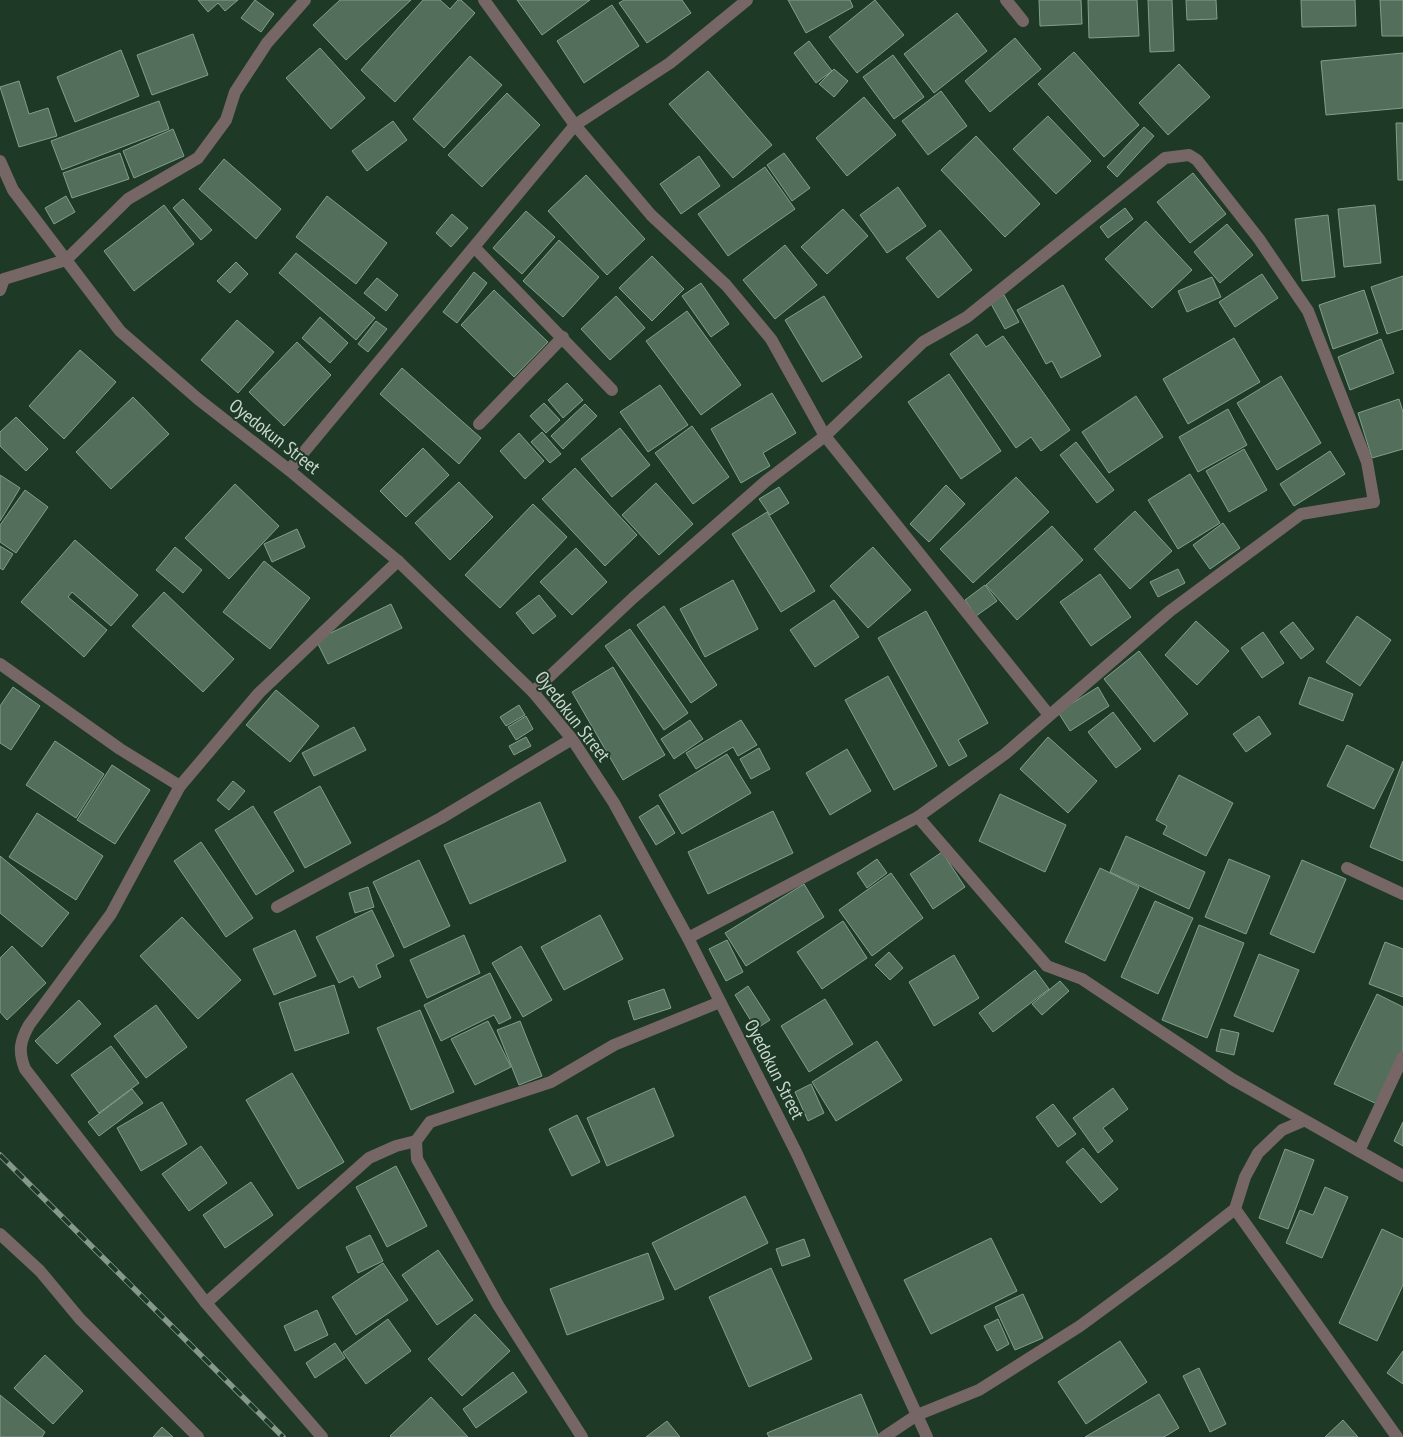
<svg xmlns="http://www.w3.org/2000/svg" width="1403" height="1437" font-family="'PT Sans Narrow',sans-serif">
<rect width="100%" height="100%" fill="#1f3927"/>
<g fill="#536f5b" stroke="#819f89">
<polygon points="198,0 238,0 225,11 218,3 208,12"/>
<polygon points="255,0 274,14 261,32 241,18"/>
<polygon points="340,0 411,0 346,60 313,25"/>
<polygon points="423,0 440,0 450,9 458,0 461,0 475,13 395,102 361,70"/>
<polygon points="517,0 590,0 542,35"/>
<polygon points="624,0 682,0 691,13 647,43 619,3"/>
<polygon points="788,0 850,0 853,7 806,33"/>
<polygon points="875,0 904,35 857,73 829,37"/>
<polygon points="1039,0 1081,0 1082,24 1040,26"/>
<polygon points="1088,0 1137,0 1139,36 1089,38"/>
<polygon points="1148,0 1172,0 1174,51 1150,52"/>
<polygon points="1186,0 1216,0 1217,19 1187,20"/>
<polygon points="1301,0 1355,0 1356,26 1302,27"/>
<polygon points="1380,0 1403,0 1403,36 1382,36"/>
<polygon points="612,5 639,46 584,83 557,41"/>
<polygon points="957,13 987,51 934,93 904,54"/>
<polygon points="193,34 208,75 152,95 137,55"/>
<polygon points="1015,38 1041,69 990,112 965,81"/>
<polygon points="809,41 832,71 816,83 794,53"/>
<polygon points="320,48 365,98 331,129 286,78"/>
<polygon points="121,50 139,96 75,122 57,77"/>
<polygon points="1074,52 1139,125 1104,157 1038,84"/>
<polygon points="1403,53 1403,108 1326,115 1321,61"/>
<polygon points="893,55 924,97 894,119 863,77"/>
<polygon points="470,56 502,85 444,148 413,119"/>
<polygon points="1179,64 1210,97 1168,135 1139,103"/>
<polygon points="834,69 848,81 834,97 819,84"/>
<polygon points="708,71 772,145 733,178 669,104"/>
<polygon points="19,81 29,114 48,108 57,136 19,147 0,87"/>
<polygon points="941,91 967,126 928,155 902,121"/>
<polygon points="507,93 540,125 482,187 448,155"/>
<polygon points="864,97 896,135 847,176 816,138"/>
<polygon points="159,101 169,129 62,170 51,141"/>
<polygon points="1048,116 1091,161 1056,194 1013,149"/>
<polygon points="393,121 407,140 367,171 352,151"/>
<polygon points="1396,123 1403,123 1403,180 1398,180"/>
<polygon points="1144,127 1154,136 1117,177 1107,167"/>
<polygon points="173,129 184,156 134,178 123,151"/>
<polygon points="976,136 1040,204 1005,237 941,170"/>
<polygon points="120,153 129,179 72,198 63,173"/>
<polygon points="784,153 810,188 792,201 767,165"/>
<polygon points="699,156 720,186 681,214 660,184"/>
<polygon points="224,159 281,209 256,239 199,189"/>
<polygon points="765,167 795,209 728,256 698,214"/>
<polygon points="1193,173 1226,214 1190,243 1157,202"/>
<polygon points="586,175 645,239 607,275 548,211"/>
<polygon points="898,187 926,226 887,253 860,215"/>
<polygon points="66,196 75,212 54,224 45,208"/>
<polygon points="327,196 387,243 356,284 296,237"/>
<polygon points="183,199 212,230 201,240 173,208"/>
<polygon points="164,205 194,244 134,291 104,251"/>
<polygon points="1375,205 1381,263 1344,267 1338,209"/>
<polygon points="1125,208 1133,219 1108,238 1100,227"/>
<polygon points="843,209 868,236 827,274 801,247"/>
<polygon points="526,211 555,237 522,274 493,248"/>
<polygon points="452,214 468,228 451,247 436,233"/>
<polygon points="1328,215 1335,277 1302,281 1295,219"/>
<polygon points="1146,221 1192,270 1152,308 1105,259"/>
<polygon points="1227,224 1253,255 1220,283 1194,252"/>
<polygon points="940,230 972,270 938,298 906,258"/>
<polygon points="559,240 599,277 563,317 523,281"/>
<polygon points="785,245 817,285 775,319 743,280"/>
<polygon points="296,253 375,318 356,340 279,273"/>
<polygon points="652,256 684,289 652,321 619,288"/>
<polygon points="236,262 248,274 230,293 217,281"/>
<polygon points="474,272 487,283 457,323 443,312"/>
<polygon points="1262,274 1278,298 1235,327 1219,302"/>
<polygon points="1403,276 1403,329 1387,334 1371,287"/>
<polygon points="1212,277 1221,297 1187,312 1178,291"/>
<polygon points="377,278 398,295 386,311 364,293"/>
<polygon points="701,283 729,324 711,337 682,296"/>
<polygon points="1063,285 1101,356 1061,378 1052,361 1046,364 1017,310"/>
<polygon points="494,290 548,342 514,377 461,325"/>
<polygon points="1364,290 1378,333 1333,349 1319,305"/>
<polygon points="1004,295 1019,322 1005,329 990,302"/>
<polygon points="616,296 645,328 610,360 581,329"/>
<polygon points="824,296 862,357 822,382 785,320"/>
<polygon points="687,311 741,385 701,415 646,341"/>
<polygon points="320,317 348,343 330,363 302,338"/>
<polygon points="237,320 274,352 238,393 201,360"/>
<polygon points="376,321 387,329 368,352 358,344"/>
<polygon points="977,334 986,347 1003,336 1070,430 1041,451 1031,437 1016,448 950,354"/>
<polygon points="1234,338 1260,382 1188,424 1163,379"/>
<polygon points="1381,339 1394,373 1350,390 1338,357"/>
<polygon points="297,342 331,375 284,426 249,392"/>
<polygon points="80,350 116,382 64,439 29,406"/>
<polygon points="402,368 481,438 459,464 380,394"/>
<polygon points="949,374 1001,451 961,479 908,402"/>
<polygon points="1281,376 1321,443 1277,470 1237,403"/>
<polygon points="567,383 583,400 563,418 548,400"/>
<polygon points="660,385 688,425 648,452 620,412"/>
<polygon points="772,393 796,433 763,453 770,466 741,483 711,429"/>
<polygon points="1136,396 1163,437 1109,473 1082,432"/>
<polygon points="133,397 169,434 111,489 76,452"/>
<polygon points="1399,399 1403,412 1403,449 1372,458 1358,413"/>
<polygon points="544,403 560,420 546,433 530,416"/>
<polygon points="585,404 597,416 563,449 551,436"/>
<polygon points="1228,409 1247,445 1198,472 1179,437"/>
<polygon points="16,417 48,449 26,471 0,446 0,432"/>
<polygon points="692,426 729,477 693,504 655,453"/>
<polygon points="620,428 650,465 612,497 581,459"/>
<polygon points="542,432 561,454 550,463 531,442"/>
<polygon points="519,433 544,461 525,479 500,451"/>
<polygon points="1076,442 1114,490 1097,503 1060,455"/>
<polygon points="423,448 449,475 406,517 380,491"/>
<polygon points="1244,449 1267,490 1229,512 1206,471"/>
<polygon points="1330,451 1345,474 1294,506 1280,484"/>
<polygon points="575,468 637,535 605,566 542,499"/>
<polygon points="1190,474 1220,523 1178,549 1148,500"/>
<polygon points="0,475 20,488 0,521"/>
<polygon points="1016,477 1049,512 973,583 940,549"/>
<polygon points="459,482 493,517 450,560 415,523"/>
<polygon points="656,483 693,524 659,555 622,515"/>
<polygon points="235,484 279,526 229,579 185,538"/>
<polygon points="946,485 965,504 929,542 910,524"/>
<polygon points="779,487 789,503 770,515 759,499"/>
<polygon points="25,490 48,507 16,553 0,542 0,525"/>
<polygon points="533,504 567,537 500,608 465,575"/>
<polygon points="1135,511 1172,551 1130,589 1094,549"/>
<polygon points="767,512 815,591 781,612 732,534"/>
<polygon points="1223,523 1240,548 1210,569 1193,545"/>
<polygon points="1052,526 1083,560 1017,620 986,585"/>
<polygon points="297,529 305,547 272,562 264,544"/>
<polygon points="75,540 138,595 111,626 72,592 68,597 107,630 84,657 21,602"/>
<polygon points="0,546 13,554 3,570 0,568"/>
<polygon points="175,547 202,570 183,593 156,570"/>
<polygon points="873,547 911,590 868,628 830,586"/>
<polygon points="576,548 607,582 572,615 540,582"/>
<polygon points="264,561 310,598 270,649 223,612"/>
<polygon points="1178,569 1185,583 1158,597 1150,582"/>
<polygon points="1100,574 1131,617 1091,646 1060,602"/>
<polygon points="733,580 758,629 705,657 680,609"/>
<polygon points="985,585 997,601 976,616 965,600"/>
<polygon points="164,592 234,659 203,692 132,626"/>
<polygon points="539,595 556,616 533,634 516,613"/>
<polygon points="834,600 859,637 815,667 790,630"/>
<polygon points="391,604 402,628 328,664 316,640"/>
<polygon points="664,606 717,685 691,703 637,625"/>
<polygon points="926,611 988,723 958,740 967,756 949,766 878,638"/>
<polygon points="1357,616 1391,640 1360,686 1326,662"/>
<polygon points="1196,621 1229,651 1197,685 1165,655"/>
<polygon points="1293,622 1314,649 1301,659 1280,632"/>
<polygon points="630,629 688,713 664,730 605,646"/>
<polygon points="1263,632 1284,663 1262,678 1241,648"/>
<polygon points="1139,651 1188,714 1154,742 1104,679"/>
<polygon points="613,667 665,755 623,780 572,692"/>
<polygon points="888,676 937,766 894,790 845,700"/>
<polygon points="1309,677 1353,694 1343,721 1299,704"/>
<polygon points="13,687 40,706 11,750 0,743 0,706"/>
<polygon points="1098,687 1109,706 1070,731 1058,712"/>
<polygon points="276,690 319,726 290,762 246,725"/>
<polygon points="519,705 525,715 506,726 500,717"/>
<polygon points="1113,712 1141,749 1116,768 1088,732"/>
<polygon points="526,716 533,729 516,740 508,727"/>
<polygon points="1259,716 1271,734 1246,752 1233,734"/>
<polygon points="690,720 703,739 674,759 661,739"/>
<polygon points="741,720 757,745 738,756 733,747 696,769 686,753"/>
<polygon points="354,727 366,750 314,776 302,753"/>
<polygon points="526,737 531,746 514,755 509,746"/>
<polygon points="1048,737 1097,781 1068,813 1020,769"/>
<polygon points="55,741 104,774 76,818 26,785"/>
<polygon points="1347,745 1394,769 1374,809 1327,786"/>
<polygon points="759,748 770,769 751,779 740,759"/>
<polygon points="847,749 871,791 830,815 806,773"/>
<polygon points="727,754 751,793 682,834 659,795"/>
<polygon points="1403,761 1403,861 1370,847"/>
<polygon points="112,765 150,790 115,844 77,820"/>
<polygon points="1179,775 1233,803 1206,856 1163,834 1167,826 1156,820"/>
<polygon points="233,781 245,791 229,810 217,800"/>
<polygon points="320,786 351,843 305,868 274,812"/>
<polygon points="1000,794 1066,825 1045,872 979,841"/>
<polygon points="540,802 566,861 470,904 444,845"/>
<polygon points="658,805 675,833 656,845 639,817"/>
<polygon points="253,806 294,871 256,895 215,830"/>
<polygon points="773,811 793,853 708,894 688,852"/>
<polygon points="37,813 103,856 76,900 9,857"/>
<polygon points="1126,836 1205,872 1189,909 1110,872"/>
<polygon points="201,842 253,918 226,937 174,861"/>
<polygon points="942,852 965,887 933,909 910,874"/>
<polygon points="0,856 69,913 42,947 0,913"/>
<polygon points="877,859 887,873 867,888 857,873"/>
<polygon points="1229,859 1270,876 1246,934 1205,917"/>
<polygon points="419,860 450,926 404,948 373,882"/>
<polygon points="1302,860 1346,879 1314,953 1270,934"/>
<polygon points="1100,868 1139,887 1105,961 1065,942"/>
<polygon points="891,873 923,918 872,956 839,910"/>
<polygon points="804,884 824,917 746,966 725,933"/>
<polygon points="368,887 374,907 355,913 349,893"/>
<polygon points="1155,901 1193,918 1158,994 1121,977"/>
<polygon points="372,910 394,956 376,965 381,977 359,988 353,976 339,983 316,937"/>
<polygon points="600,915 623,959 564,990 541,947"/>
<polygon points="182,917 241,980 198,1019 140,956"/>
<polygon points="843,921 867,958 822,989 797,952"/>
<polygon points="1199,925 1244,943 1207,1038 1162,1020"/>
<polygon points="295,930 316,976 274,995 253,949"/>
<polygon points="464,935 480,973 427,998 410,960"/>
<polygon points="727,940 743,972 726,981 709,949"/>
<polygon points="1385,942 1403,949 1403,997 1369,984"/>
<polygon points="12,946 46,983 7,1020 0,1012 0,958"/>
<polygon points="521,946 552,1000 523,1017 492,963"/>
<polygon points="889,952 903,968 890,980 875,965"/>
<polygon points="1259,954 1299,970 1273,1032 1234,1016"/>
<polygon points="954,955 979,998 934,1026 909,982"/>
<polygon points="1035,970 1049,989 993,1032 979,1013"/>
<polygon points="490,973 511,1018 499,1024 494,1015 441,1041 424,1005"/>
<polygon points="1060,981 1069,991 1042,1015 1032,1004"/>
<polygon points="334,985 349,1033 295,1051 279,1003"/>
<polygon points="748,986 770,1020 756,1029 735,995"/>
<polygon points="664,989 671,1008 634,1020 628,1001"/>
<polygon points="1377,994 1403,1007 1403,1050 1377,1104 1334,1084"/>
<polygon points="825,999 853,1044 809,1072 781,1026"/>
<polygon points="79,1000 101,1024 57,1064 35,1041"/>
<polygon points="156,1005 187,1047 146,1078 114,1036"/>
<polygon points="420,1010 454,1092 411,1110 377,1028"/>
<polygon points="488,1021 511,1067 475,1085 451,1039"/>
<polygon points="520,1021 542,1076 519,1085 497,1030"/>
<polygon points="1221,1029 1239,1033 1234,1055 1216,1051"/>
<polygon points="877,1041 902,1080 836,1121 812,1082"/>
<polygon points="111,1046 139,1083 99,1113 71,1075"/>
<polygon points="292,1073 344,1162 298,1189 246,1100"/>
<polygon points="811,1084 824,1113 808,1121 795,1092"/>
<polygon points="654,1088 674,1136 607,1166 587,1118"/>
<polygon points="1113,1088 1128,1109 1103,1128 1113,1141 1098,1153 1073,1118"/>
<polygon points="132,1089 143,1103 99,1136 88,1122"/>
<polygon points="162,1102 187,1144 141,1171 117,1128"/>
<polygon points="1053,1104 1076,1134 1058,1147 1036,1117"/>
<polygon points="577,1115 600,1162 572,1176 549,1129"/>
<polygon points="1403,1122 1403,1146 1394,1141"/>
<polygon points="201,1146 227,1183 189,1211 162,1174"/>
<polygon points="1083,1148 1118,1189 1101,1203 1066,1162"/>
<polygon points="1285,1149 1314,1160 1288,1229 1259,1218"/>
<polygon points="396,1166 427,1226 387,1247 356,1187"/>
<polygon points="251,1182 273,1215 225,1248 203,1215"/>
<polygon points="1325,1187 1348,1197 1322,1258 1286,1243 1300,1210 1313,1215"/>
<polygon points="745,1196 768,1243 675,1290 652,1243"/>
<polygon points="1382,1229 1403,1239 1403,1285 1377,1341 1339,1323"/>
<polygon points="370,1235 383,1261 358,1273 346,1247"/>
<polygon points="991,1238 1017,1291 931,1334 904,1280"/>
<polygon points="804,1239 810,1256 782,1266 776,1249"/>
<polygon points="438,1250 473,1300 437,1325 402,1275"/>
<polygon points="648,1253 664,1299 567,1335 550,1289"/>
<polygon points="383,1263 408,1300 356,1335 332,1297"/>
<polygon points="771,1268 812,1359 749,1387 709,1297"/>
<polygon points="1023,1294 1043,1338 1015,1350 995,1307"/>
<polygon points="317,1310 328,1335 295,1351 284,1326"/>
<polygon points="475,1314 510,1351 462,1396 428,1359"/>
<polygon points="388,1319 411,1351 366,1384 343,1352"/>
<polygon points="998,1319 1009,1344 997,1351 984,1326"/>
<polygon points="1120,1341 1147,1382 1086,1424 1058,1382"/>
<polygon points="335,1343 345,1358 315,1378 306,1363"/>
<polygon points="1403,1351 1403,1384 1387,1373"/>
<polygon points="45,1355 83,1391 53,1424 14,1388"/>
<polygon points="1199,1368 1226,1424 1210,1432 1183,1376"/>
<polygon points="513,1372 527,1392 476,1428 463,1409"/>
<polygon points="861,1394 879,1437 769,1437 767,1433"/>
<polygon points="1159,1394 1179,1428 1164,1437 1085,1437"/>
<polygon points="0,1395 45,1432 42,1437 0,1437"/>
<polygon points="431,1397 468,1437 391,1437 390,1436"/>
<polygon points="1343,1420 1358,1437 1325,1437"/>
<polygon points="667,1421 680,1437 646,1437"/>
<polygon points="162,1427 173,1437 153,1437"/>
</g>
<g fill="none" stroke-linecap="round" stroke-linejoin="round">
<g stroke="#766665" stroke-width="12">
<polyline points="484,0 575,125 651,215 726,285 771,339 825,436 1049,715"/>
<polyline points="1006,0 1023,21"/>
<polyline points="0,161 13,190 120,331 198,399 289,470 398,561 533,692 572,739 614,803 688,938 797,1154 927,1437"/>
<polyline points="475,248 612,390"/>
<polyline points="0,290 4,279 66,260 128,199 198,158 226,120 235,92 267,43 305,0"/>
<polyline points="479,424 563,337"/>
<polyline points="289,470 575,125 670,63 747,0"/>
<polyline points="0,664 120,749 180,786"/>
<polyline points="533,692 633,598 766,481 825,436 923,342 967,317 1165,158 1189,155 1197,160 1259,239 1308,311 1367,462 1374,502 1301,514 1170,611 1005,754 918,817 688,938"/>
<polyline points="918,817 1047,966 1082,979 1232,1079 1403,1176"/>
<polyline points="1347,868 1403,894"/>
<polyline points="277,907 441,818 572,739"/>
<polyline points="1359,1151 1403,1057"/>
<polyline points="1235,1209 1397,1437"/>
<polyline points="0,1234 40,1271 80,1319 198,1437"/>
<polyline points="206,1303 369,1158 396,1146 416,1141"/>
<path d="M322,1437L206,1303L25,1069C18,1051 20,1041 29,1025L111,914L180,786L259,693L398,561"/>
<polyline points="582,1437 498,1305 417,1159 416,1141 430,1122 551,1082 614,1045 720,1002"/>
<polyline points="884,1437 917,1415 979,1390 1080,1326 1171,1259 1235,1209 1245,1177 1258,1153 1282,1130 1303,1121"/>
</g>
<g stroke="#85988a" stroke-width="5.5">
<polyline id="rail" points="0,1155 283,1437"/>
</g>
<use href="#rail" stroke="#1f3927" stroke-width="4" stroke-dasharray="11" stroke-linecap="butt"/>
</g>
<g text-anchor="middle" dominant-baseline="central" stroke-width="4" stroke-linejoin="round" paint-order="stroke">
<g font-size="19" fill="#c8d7cc" stroke="#1f3927">
<text transform="translate(275 436) rotate(38)">Oyedokun Street</text>
<text transform="translate(573 716) rotate(52)">Oyedokun Street</text>
<text transform="translate(775 1069) rotate(63)">Oyedokun Street</text>
</g>
</g>
</svg>
